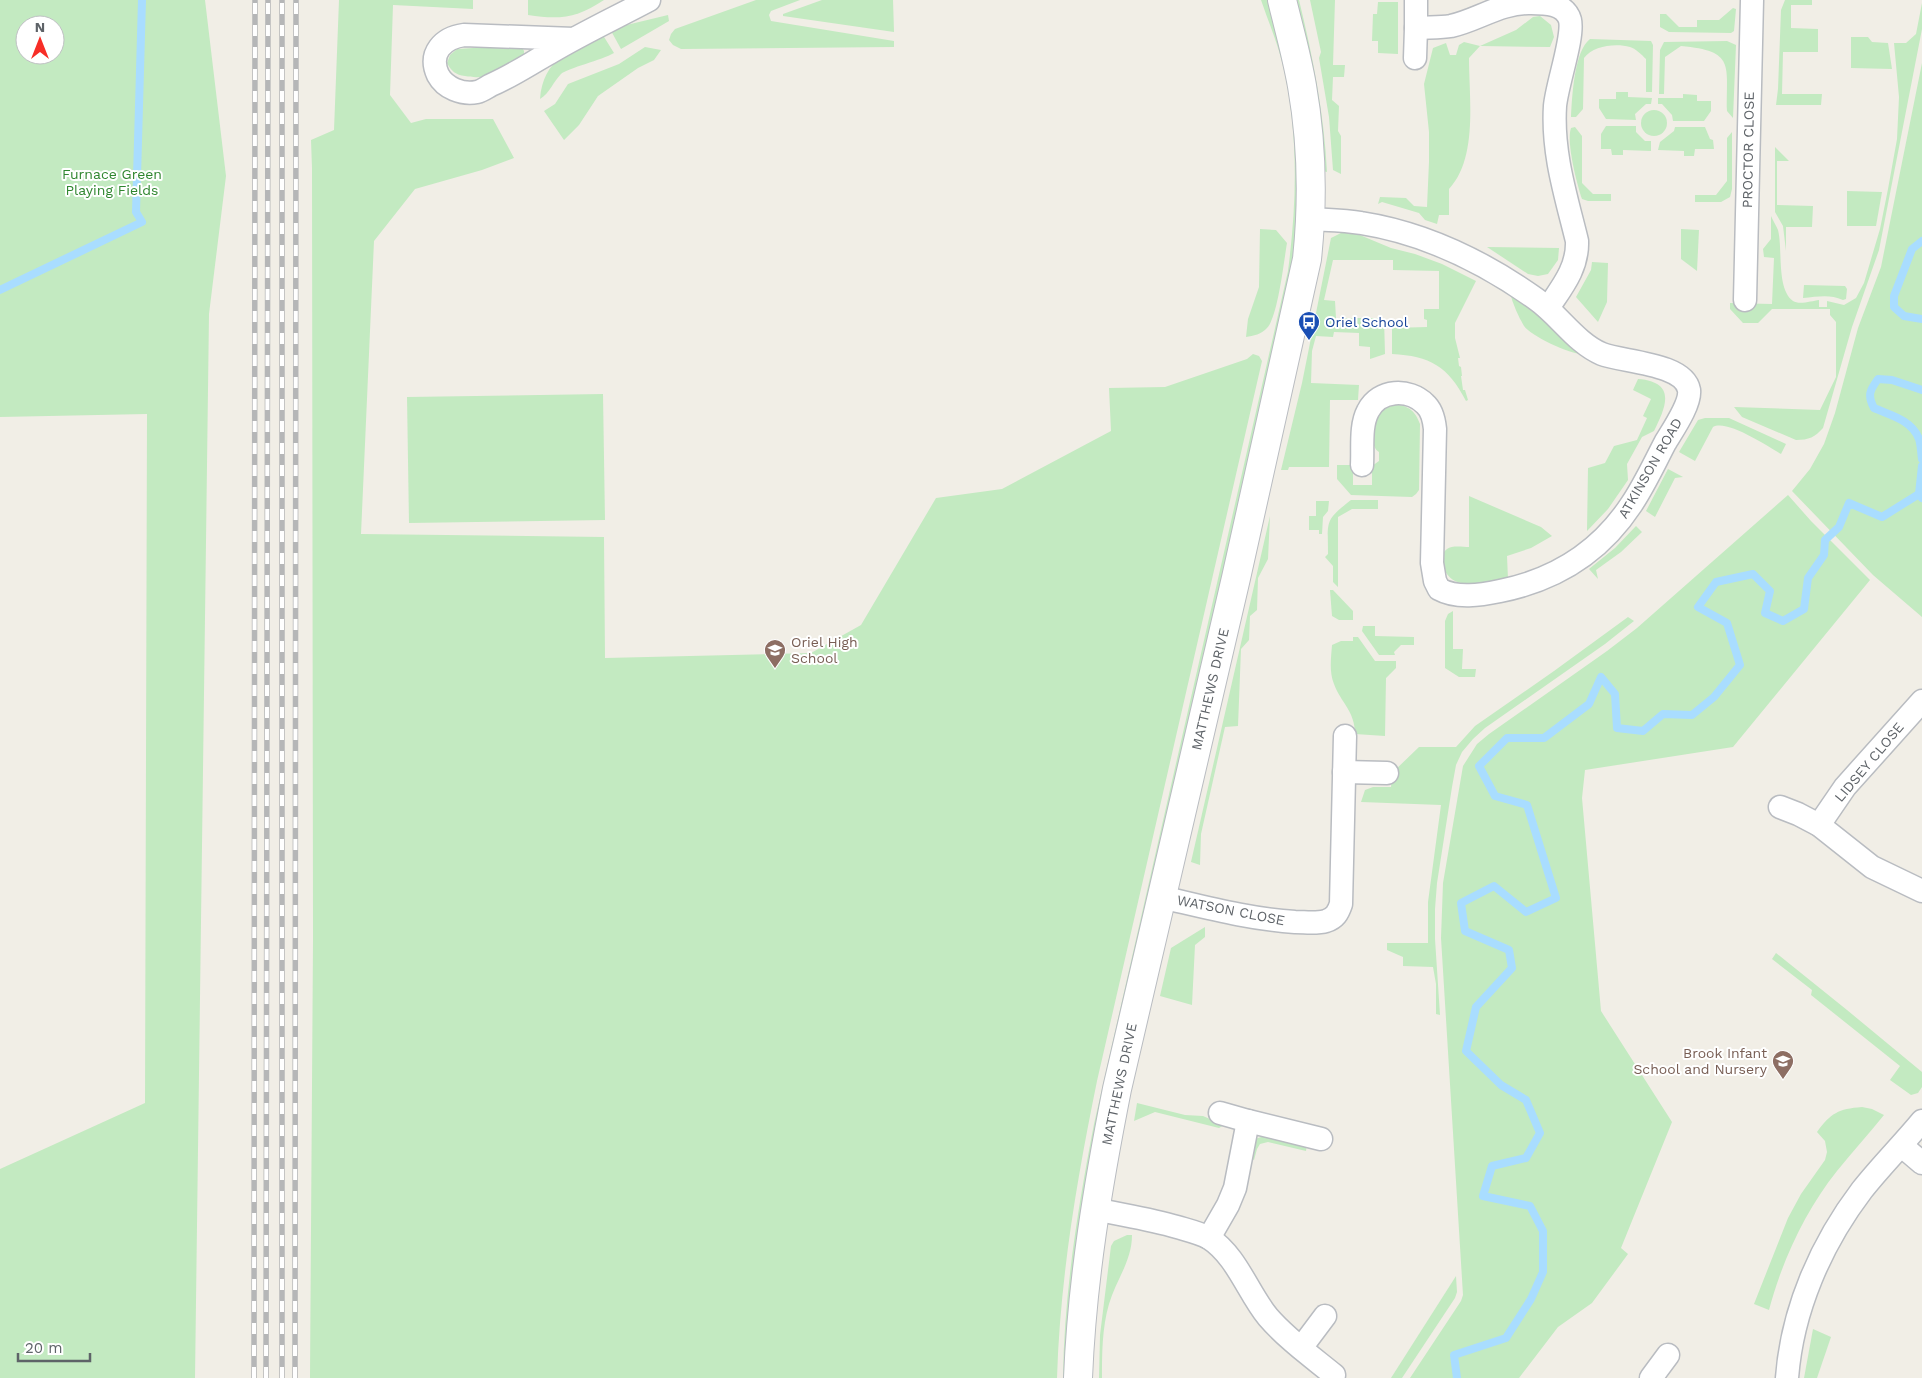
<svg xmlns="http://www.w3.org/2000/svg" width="1922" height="1378" font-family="'Work Sans',sans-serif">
<rect width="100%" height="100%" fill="#f1eee6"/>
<g fill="#c3eac1" fill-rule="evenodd">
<path d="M0,0H205L226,176L209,314L195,1378H0V1169L145,1103L147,414L0,417ZM25,25H55V55H25Z"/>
<path d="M339,0H473V9L393,5L390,95L411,123L426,119H493L514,158L482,170L415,189L374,241L361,534L604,537L605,658L811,653L861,625L936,498L1002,489L1111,431L1109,388L1165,387L1247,359L1253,354L1259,356L1262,361L1097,1081C1077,1179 1060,1278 1057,1378H310L313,940L312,168L311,140L334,130Z"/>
<path d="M528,0H604C577,18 560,20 528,15Z"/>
<polygon points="756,0 800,0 771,11 769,15 771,21 894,41 894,47 681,49 673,45 669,40 671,34 675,29"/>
<polygon points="822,0 893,0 894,32 783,16 783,14"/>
<path d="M1261,0H1268L1287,59L1298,142V241L1067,1378H1063C1064,1293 1078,1207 1094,1124L1288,271C1297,202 1299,130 1282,62C1277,41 1268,21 1261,0Z"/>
<path d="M1293,0H1299C1313,57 1324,114 1327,172L1323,171Z"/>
<polygon points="1310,0 1335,0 1333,65 1345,65 1344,77 1333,77 1332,100 1339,106 1338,131 1341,136 1341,174 1333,170 1329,117 1319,58 1321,52"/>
<polygon points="1785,0 1812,0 1812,5 1791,5 1791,28 1818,29 1818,52 1783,52 1782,94 1822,94 1821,105 1776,105 1778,89 1781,10"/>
<polygon points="1378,2 1398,2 1398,54 1378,53 1378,41 1372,41 1373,14 1377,14"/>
<path d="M1922,3V29L1879,250L1852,327L1823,428C1815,437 1809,440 1796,440L1742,417L1734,407L1820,410L1836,377V322L1830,315V309H1772L1758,323H1743L1730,309V303L1772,304L1774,258L1764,257L1763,249L1771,239V216C1773,221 1776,225 1778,230C1783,248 1776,289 1793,301C1799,305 1812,301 1819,300V307H1827V301L1844,305L1856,298L1864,283L1880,229L1888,189L1897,139L1899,97L1894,43H1906L1916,34Z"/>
<polygon points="1733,8 1736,9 1734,31 1731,33 1669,32 1660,27 1660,14 1666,14 1679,27 1697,27 1697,20 1719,20"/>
<polygon points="668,15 669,21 621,49 610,29"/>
<path d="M1540,16L1551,25L1554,37L1550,47L1480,46L1469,58C1469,98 1478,158 1449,189V215H1439L1437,224L1425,220L1419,213L1382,202L1378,204L1380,197L1406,198L1414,206L1427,207L1429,162V132L1424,84L1433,48L1446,43L1450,55H1456L1459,45L1464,42L1480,46L1516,30L1533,17Z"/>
<path d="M601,32L614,53C602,60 568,68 561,74C553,82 550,93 540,99C543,59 571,50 601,32Z"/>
<polygon points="1851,37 1868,37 1872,42 1888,43 1892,69 1851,68"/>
<path d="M1590,39L1651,41L1653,45L1652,92H1646V59C1642,55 1635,48 1630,47C1615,43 1593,46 1584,58L1583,109L1576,117H1571C1572,98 1574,51 1590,39Z"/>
<path d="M1727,41L1736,45L1733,118L1727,111C1726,65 1736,51 1681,46L1665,57L1664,94H1659L1660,50L1664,42Z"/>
<path d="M521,45L524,51V57C503,69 490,81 465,76C456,75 451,71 447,63L450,55L457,49Z"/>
<polygon points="645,47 661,50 654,60 638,68 598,96 579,125 564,140 544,111 555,104 568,84 619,64"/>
<polygon points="1922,63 1922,617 1873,575 1792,491 1810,469 1824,444 1835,413 1858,328 1881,267"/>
<polygon points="1616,92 1628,92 1628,97 1652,98 1651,104 1646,104 1635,114 1636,120 1606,119 1599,108 1599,99 1616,99"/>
<polygon points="1683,94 1697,95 1697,101 1711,101 1711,111 1704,121 1673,121 1672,115 1662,104 1658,104 1658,98 1683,98"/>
<circle cx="1654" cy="123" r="13"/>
<polygon points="1606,126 1636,126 1636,132 1645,141 1651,141 1651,151 1623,150 1623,155 1612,155 1611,149 1601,149 1601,134"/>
<path d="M1575,127L1582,136V183L1593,194H1611V201H1588L1582,199C1577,184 1566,142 1571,128Z"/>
<polygon points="1675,127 1705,127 1710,139 1713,140 1714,149 1695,149 1694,156 1684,156 1684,151 1658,150 1660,142 1674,131"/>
<polygon points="1732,132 1732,189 1730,197 1721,202 1695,202 1695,195 1716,195 1727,181 1727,138"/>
<polygon points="1775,147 1789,161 1777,161 1777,205 1813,206 1812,227 1786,227 1786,251 1783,226 1775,212"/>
<polygon points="1847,191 1882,192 1876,226 1847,226"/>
<path d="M1260,229L1276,230L1287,243C1284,260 1278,317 1267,328C1262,334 1253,336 1246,337L1248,319L1259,287Z"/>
<polygon points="1681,229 1699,230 1697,271 1681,259"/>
<path d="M1341,233H1355L1391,248L1415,254L1442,264L1476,281L1455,323V338L1460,358H1458L1459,366L1461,367L1462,376H1461L1463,390H1465L1468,400L1466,401C1448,366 1430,356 1392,354V328L1427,327V320L1424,319V309H1439V271L1393,270V260H1333L1324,300L1335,301L1336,318H1384L1385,354L1370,359V347L1359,346V333L1334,332L1333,337L1316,336L1312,351L1311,383L1359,385L1358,400H1330L1329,467H1289L1288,470H1281L1302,383L1331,238Z"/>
<polygon points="1487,247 1559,248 1558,260 1548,274 1538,276 1528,274"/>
<polygon points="1592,262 1608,263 1607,302 1598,322 1576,297 1591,270"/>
<path d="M1804,285L1845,286L1847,289L1846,299L1843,300C1829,294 1818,297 1803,298Z"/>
<path d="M1510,293L1528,306L1583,354C1571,355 1531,336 1524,326C1518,316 1513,304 1510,293Z"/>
<path d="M1638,379C1677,382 1666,407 1654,431L1642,437L1627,464L1628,480L1608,509L1587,531L1588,468L1605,463L1614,446L1637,440L1647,418L1643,416L1651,399L1633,390Z"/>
<polygon points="603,394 605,520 409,523 407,397"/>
<path d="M1387,404C1404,404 1414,407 1420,424L1419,490L1416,494L1412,497L1351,495L1337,479V465H1353V485H1372V466L1379,461V452C1370,447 1371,425 1375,416C1378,412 1384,408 1387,404Z"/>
<path d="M1705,418H1729L1786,444L1781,454C1767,446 1727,419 1713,427L1695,461L1679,452L1698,420Z"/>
<polygon points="1668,469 1683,477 1675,478 1655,517 1646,511"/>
<polygon points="1788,495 1811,521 1870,580 1733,747 1585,770 1582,798 1601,1011 1672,1122 1621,1248 1628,1254 1592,1303 1558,1327 1519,1378 1410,1378 1461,1301 1463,1295 1441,938 1443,883 1463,766 1477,744 1489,734 1607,651 1637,628"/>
<path d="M1469,496L1541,527L1552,536L1531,548L1507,556L1508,579C1492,582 1470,588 1455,581C1445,576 1435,557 1447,549C1452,545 1463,547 1469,547Z"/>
<path d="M1351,500H1378V509H1352L1338,517V587L1333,582V566L1325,557L1328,554C1328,521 1324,521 1351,500Z"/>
<polygon points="1316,501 1329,501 1328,511 1323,517 1322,534 1319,534 1319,530 1309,530 1309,516 1316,516"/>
<polygon points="1270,516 1268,559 1258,578 1257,610 1250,616 1249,640 1241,649 1238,726 1225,727 1201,834 1200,865 1191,862"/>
<polygon points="1636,526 1642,532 1621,552 1596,570 1598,579 1589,569 1615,548"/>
<polygon points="1330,590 1333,590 1353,611 1353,620 1339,620 1332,616"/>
<polygon points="1453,611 1453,649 1463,649 1462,669 1476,669 1475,677 1459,677 1445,668 1445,621 1448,614"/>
<polygon points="1628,617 1634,621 1605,644 1485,728 1473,739 1462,752 1456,765 1452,787 1437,883 1435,909 1435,939 1440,1015 1436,1014 1436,984 1433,967 1403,966 1403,957 1387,950 1387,943 1428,943 1428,902 1441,805 1361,802 1365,790 1373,787 1391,787 1392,773 1419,747 1456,747 1475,726 1554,671"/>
<polygon points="1363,626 1375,626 1375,636 1414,637 1414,645 1401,645 1394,652 1395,655 1379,655 1362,631"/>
<path d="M1353,637H1358L1375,661H1396V668L1386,678L1385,736L1355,734C1355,711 1341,703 1334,684C1329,672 1331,658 1332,645L1341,641H1353Z"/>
<polygon points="1205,927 1205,937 1195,945 1192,1005 1160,996 1171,948"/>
<polygon points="1776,953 1847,1010 1922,1072 1922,1087 1918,1093 1911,1095 1890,1080 1900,1066 1811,995 1812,990 1772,959"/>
<polygon points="1137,1103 1185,1115 1203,1116 1224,1125 1219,1128 1155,1112 1134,1121"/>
<path d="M1862,1107L1872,1109L1884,1115C1869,1134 1852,1152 1837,1171C1805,1211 1782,1261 1769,1310L1754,1304L1788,1218L1801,1194L1825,1160L1827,1152L1825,1141L1817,1132C1831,1113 1838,1109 1862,1107Z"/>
<polygon points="1264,1136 1307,1144 1306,1151 1268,1142 1260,1144 1257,1149 1254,1160 1248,1157 1255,1139"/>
<path d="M1127,1235H1132C1132,1261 1116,1280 1109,1304C1102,1328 1102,1354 1102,1378H1099L1100,1335L1111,1246L1114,1241Z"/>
<polygon points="1456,1276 1457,1292 1455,1298 1402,1378 1391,1378"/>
<polygon points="1813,1329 1831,1337 1817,1378 1804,1378"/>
</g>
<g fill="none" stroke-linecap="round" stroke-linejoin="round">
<g stroke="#a9ddff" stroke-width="8">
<polyline points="1922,241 1912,249 1894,296 1894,307 1904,316 1922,319"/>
<polyline points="0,290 142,222 136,212 142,0"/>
<path d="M1922,390L1892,380L1878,379C1870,390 1867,395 1874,408C1890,415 1912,420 1919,439C1921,445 1921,452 1922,459"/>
<polyline points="1922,466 1919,494 1922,498"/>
<polyline points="1457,1378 1454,1355 1506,1338 1531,1299 1543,1272 1543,1231 1530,1206 1483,1196 1492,1166 1526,1158 1540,1133 1526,1100 1501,1085 1466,1051 1476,1007 1512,968 1509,950 1465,931 1461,903 1494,886 1526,912 1556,898 1527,805 1495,796 1479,766 1507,738 1544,738 1589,704 1601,677 1615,694 1617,728 1643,731 1663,714 1692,715 1714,697 1740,665 1727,623 1698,607 1716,582 1753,574 1770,591 1765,613 1783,621 1804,609 1808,578 1824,555 1825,540 1839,527 1849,503 1882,517 1919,494"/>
</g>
<g stroke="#b9bcc1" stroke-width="25">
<g id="minor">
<path d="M1416,0V28C1427,27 1440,28 1451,26C1478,20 1501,2 1531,3C1545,3 1565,3 1570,20C1574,37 1557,84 1555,106C1552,153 1566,196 1577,241C1578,268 1562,287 1548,308"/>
<path d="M574,39L464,35C443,38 428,53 438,75C445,88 462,95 477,92C482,91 487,87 491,85C512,76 531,63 551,52C583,33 617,17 649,0"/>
<polyline points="1415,58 1416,28"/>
<path d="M1311,219C1327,220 1345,220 1361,223C1425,233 1484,262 1536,299C1559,315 1576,343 1602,354C1622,362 1684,363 1689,390C1691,404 1672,431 1665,443C1654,464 1644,486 1631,505C1600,552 1555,580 1500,591C1481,595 1457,599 1439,589L1435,581L1432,563L1435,429C1434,419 1432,410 1425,404C1409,388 1379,389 1368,411C1360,426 1363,447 1362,465"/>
<polyline points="1745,300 1752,0"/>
<polyline points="1344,772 1387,773"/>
<polyline points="1780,807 1798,814 1819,825 1872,867 1922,891"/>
<polyline points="1819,825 1845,787 1922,701"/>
<path d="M1161,897C1205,907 1249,919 1295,922C1305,922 1316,924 1326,921C1335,918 1338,913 1341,904L1345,736"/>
<polyline points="1220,1113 1248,1121"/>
<polyline points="1902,1146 1922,1163"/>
<path d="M1095,1209C1122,1215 1150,1219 1177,1227C1187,1230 1200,1233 1209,1238C1237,1256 1248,1293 1268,1317C1287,1339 1312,1357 1334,1375"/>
<polyline points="1209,1238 1228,1205 1235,1188 1248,1121 1321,1139"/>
<polyline points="1301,1348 1325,1316"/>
<polyline points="1651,1378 1668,1355"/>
<path d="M1787,1378C1792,1310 1821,1244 1862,1190C1881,1166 1903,1144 1922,1121"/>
</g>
</g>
<g stroke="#b9bcc1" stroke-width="30">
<path id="tertiary" d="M1078,1378C1082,1280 1098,1185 1117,1089L1236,578L1307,259C1313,202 1312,143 1302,86C1297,57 1289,29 1282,0"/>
</g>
<use href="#minor" stroke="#fff" stroke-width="22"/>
<use href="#tertiary" stroke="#fff" stroke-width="28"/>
<g stroke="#b5b6b7" stroke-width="5.5">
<g id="rail">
<polyline points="254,1378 255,0"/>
<polyline points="266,1378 268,0"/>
<polyline points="282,1378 282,0"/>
<polyline points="295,1378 296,0"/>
</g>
</g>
<use href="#rail" stroke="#fff" stroke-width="4" stroke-dasharray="11" stroke-linecap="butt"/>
</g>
<defs>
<g id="bus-pin" transform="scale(1.125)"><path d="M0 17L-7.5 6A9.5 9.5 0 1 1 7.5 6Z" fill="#1a4fb4" stroke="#fff"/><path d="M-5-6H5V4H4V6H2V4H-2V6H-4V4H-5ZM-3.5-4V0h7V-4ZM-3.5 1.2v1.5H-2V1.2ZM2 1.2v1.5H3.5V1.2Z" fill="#fff"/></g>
<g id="school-pin" transform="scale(1.125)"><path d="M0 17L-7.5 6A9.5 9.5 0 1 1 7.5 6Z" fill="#8d6e63" stroke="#fff"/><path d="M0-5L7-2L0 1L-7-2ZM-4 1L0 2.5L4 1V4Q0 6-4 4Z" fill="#fff"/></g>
</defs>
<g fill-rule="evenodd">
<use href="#bus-pin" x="1309" y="322"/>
<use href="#school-pin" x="775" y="650"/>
<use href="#school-pin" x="1783" y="1061"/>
</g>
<g text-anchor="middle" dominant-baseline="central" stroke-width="4" stroke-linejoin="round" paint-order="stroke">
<g font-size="14" fill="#5e6368" stroke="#fff">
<text transform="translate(1748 150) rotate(-89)">PROCTOR CLOSE</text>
<text transform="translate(1650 468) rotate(-60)">ATKINSON ROAD</text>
<text transform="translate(1210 689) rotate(-77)">MATTHEWS DRIVE</text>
<text transform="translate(1869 762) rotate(-50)">LIDSEY CLOSE</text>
<text transform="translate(1231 910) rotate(11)">WATSON CLOSE</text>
<text transform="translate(1119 1084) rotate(-78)">MATTHEWS DRIVE</text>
</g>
<g font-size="14" fill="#2f862f" stroke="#fff">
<text x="112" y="174">Furnace Green<tspan x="112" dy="16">Playing Fields</tspan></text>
</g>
<g font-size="14" fill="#164399" stroke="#fff" text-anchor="start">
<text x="1325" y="322">Oriel School</text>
</g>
<g font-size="14" fill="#785e54" stroke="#fff" text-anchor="start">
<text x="791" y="642">Oriel High<tspan x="791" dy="16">School</tspan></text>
<text x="1767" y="1053" text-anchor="end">Brook Infant<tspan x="1767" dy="16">School and Nursery</tspan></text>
</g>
</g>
<g transform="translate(40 40)"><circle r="24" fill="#ffffff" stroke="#bfc1c3"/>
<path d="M0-4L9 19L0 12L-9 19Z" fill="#f72e27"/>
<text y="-8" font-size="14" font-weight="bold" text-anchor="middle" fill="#5e6368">N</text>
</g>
<path d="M18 1353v8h72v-8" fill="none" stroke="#5e6368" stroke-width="2.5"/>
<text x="25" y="1353" font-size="15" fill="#5e6368" stroke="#ffffff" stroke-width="4" paint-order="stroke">20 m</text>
</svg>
